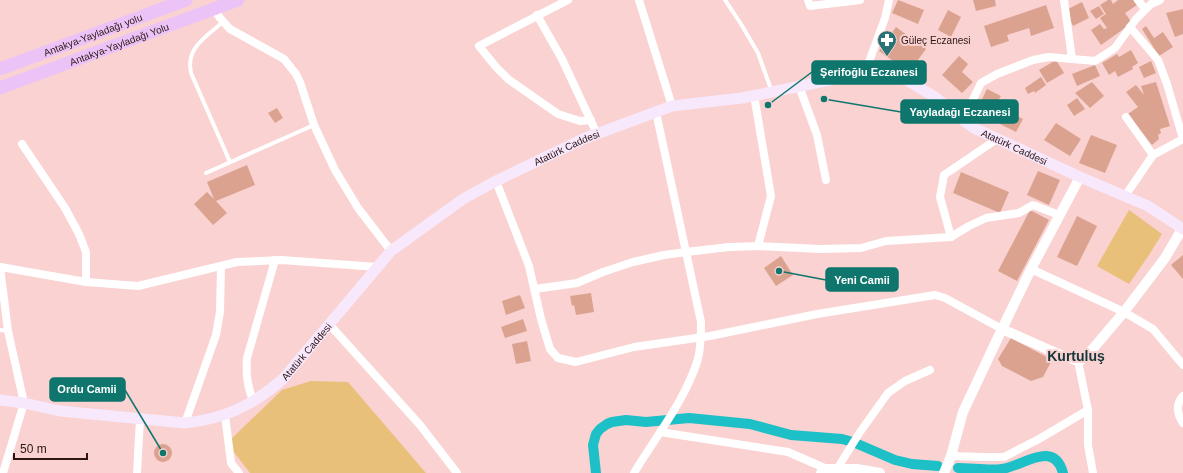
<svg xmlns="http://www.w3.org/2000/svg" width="1183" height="473" font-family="Arial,sans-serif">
<rect width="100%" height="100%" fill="#f9d2d1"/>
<g fill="#e9c07a">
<polygon points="1129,210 1162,234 1149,255 1129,284 1097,266"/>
<polygon points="311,381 348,382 426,473 250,473 227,443 282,390"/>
</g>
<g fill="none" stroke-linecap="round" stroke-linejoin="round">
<g stroke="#1ec0c7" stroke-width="10">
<path d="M958,468C972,468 990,471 1002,469C1023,466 1054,439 1063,473"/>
<polyline points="596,473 593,445 596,434 600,429 607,424 612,422 626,420 646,422 689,418 750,424 791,435 842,439 853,442 895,460 912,464 938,466"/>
</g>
</g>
<g fill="#dba38f">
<polygon points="898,0 924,10 918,24 892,13"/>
<polygon points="973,0 995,0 996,6 976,11"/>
<polygon points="1108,0 1111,0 1113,4 1118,0 1133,0 1137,5 1125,13 1132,23 1101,45 1091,30 1100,24 1104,29 1107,28 1100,18 1106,14 1100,5"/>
<polygon points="1082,2 1089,18 1073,26 1066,10"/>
<polygon points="1046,5 1054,28 1031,36 1029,28 1007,35 1009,41 991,47 984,26"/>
<polygon points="1099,6 1104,14 1096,19 1090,11"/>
<polygon points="1183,9 1183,34 1175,37 1166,13"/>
<polygon points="948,10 961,17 951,37 938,30"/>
<polygon points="1146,26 1154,38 1163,32 1173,47 1159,56 1142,29"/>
<polygon points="896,27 926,49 909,72 879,51"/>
<polygon points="1131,50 1138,63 1132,67 1133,69 1118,77 1115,71 1109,75 1102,63 1117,54 1119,57"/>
<polygon points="959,56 968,64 962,72 973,82 962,93 942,75"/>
<polygon points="1056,60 1064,73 1047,83 1039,70"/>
<polygon points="1151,61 1156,73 1144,78 1139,67"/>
<polygon points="1095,65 1100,76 1077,86 1072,74"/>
<polygon points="1041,77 1046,85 1035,93 1034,91 1028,94 1025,88"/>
<polygon points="1092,82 1104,96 1090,108 1075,93"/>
<polygon points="1156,82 1170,126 1160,129 1161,133 1158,135 1159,139 1152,145 1128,114 1138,107 1126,92 1136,85 1144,95 1141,86"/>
<polygon points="987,89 1001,96 998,101 994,100 992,103 1023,119 1016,132 978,113 983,104 980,103"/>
<polygon points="1077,98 1085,109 1074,116 1067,105"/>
<polygon points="277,108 283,118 275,123 268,113"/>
<polygon points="1056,123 1081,139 1070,156 1044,140"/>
<polygon points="1091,135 1117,145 1105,173 1079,163"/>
<polygon points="247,165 255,185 216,201 227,213 213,225 194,204 207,192 214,199 207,182"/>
<polygon points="1038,171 1060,180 1049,205 1027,195"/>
<polygon points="961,172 1009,192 1000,213 953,193"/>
<polygon points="1030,210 1049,220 1017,281 998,271"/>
<polygon points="1077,216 1097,226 1077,266 1057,257"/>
<polygon points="1183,255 1183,279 1171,265"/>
<polygon points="781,256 793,275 776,286 764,268"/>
<polygon points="591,293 594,312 576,315 574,305 572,306 570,296"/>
<polygon points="520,295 525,308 506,315 502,301"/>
<polygon points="523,319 527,331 505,338 501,327"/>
<polygon points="1011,338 1045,356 1051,362 1043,377 1031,381 1002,366 998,359"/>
<polygon points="527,341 531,361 516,364 512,344"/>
<circle cx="163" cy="453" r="9"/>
</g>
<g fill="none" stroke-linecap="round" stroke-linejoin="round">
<g stroke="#fff" stroke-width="4">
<polyline points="725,0 741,24 758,53 772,92"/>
<path d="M223,22C206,37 185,48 191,73L230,162"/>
<polyline points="206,173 314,125"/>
<polyline points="0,330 8,331"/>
</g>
<g stroke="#fff" stroke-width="8">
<polyline points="568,0 479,46 496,67 508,79 558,114 580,121 591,120"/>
<polyline points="639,0 672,106"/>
<polyline points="808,0 810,6 860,0"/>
<polyline points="1064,0 1072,59"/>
<polyline points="1138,0 1145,9"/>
<polyline points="214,9 220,18 230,29 284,59 296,74 300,82 314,125 335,170 358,208 391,251"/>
<polyline points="537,15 562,59 597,134"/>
<polyline points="1130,27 1158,60 1167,84 1183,139"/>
<polyline points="865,73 885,18 889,0"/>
<polyline points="799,86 817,135 826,180"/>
<polyline points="754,95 771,196 758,246"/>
<polyline points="1126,117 1153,155"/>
<polyline points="963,120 981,83 997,74 1033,60 1049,57 1095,61 1115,48 1136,19 1151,4 1160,0"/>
<polyline points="22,144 65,208 79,234 86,252 86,282"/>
<polyline points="496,181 529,266 541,319 550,349 558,358 576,362 634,347 710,336 817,314 935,295 945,298 1002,329"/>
<polyline points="1125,196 1153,155 1183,139"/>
<polyline points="951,237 940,197 944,175 997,139"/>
<polyline points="0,267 86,282 138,286 237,262 282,260 377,267"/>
<polyline points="0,267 8,331 24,403 3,473"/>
<polyline points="1031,269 1124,312 1153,329 1183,365"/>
<polyline points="535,289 577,283 603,272 633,262 664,255 686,252 729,247 758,246 821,249 861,248 886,241 951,237 969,226 986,218 1019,213 1033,205 1059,215"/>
<polyline points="329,324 420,425 457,473"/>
<polyline points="1078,361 1088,410 1088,445 1093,473"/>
<path d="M1183,396C1175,405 1177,414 1183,423"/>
<path d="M254,402C247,387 246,374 247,358L275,260"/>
<polyline points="225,415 231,463 239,473"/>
<polyline points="185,423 216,335 220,312 221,266"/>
<polyline points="660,432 788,452 827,469"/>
<polyline points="951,456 983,457 1004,457 1039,439 1088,410"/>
<polyline points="837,469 860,432 888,393 905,381 930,370"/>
<polyline points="137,473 140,419"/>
<path d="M634,473C656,436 685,401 698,359C701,347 701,334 701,322L656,112"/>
</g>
<g stroke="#fff" stroke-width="10">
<polyline points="1002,329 1063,356 1078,361 1085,358 1124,312 1165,258 1182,229"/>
<polyline points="821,473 827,469 857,469 880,473"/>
<polyline points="944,473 951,456 963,412 1002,329 1031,269 1080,177"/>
</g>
<path stroke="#f8e8fc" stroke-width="11" id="s1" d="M0,400L24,403L60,411L185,423C225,419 253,405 283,379L391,251L463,199L496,181L583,139L672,106L742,98L865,73L877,72L900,76L935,97L963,120L974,128L1080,177L1148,206L1183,229"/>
<g stroke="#ecc3f6" stroke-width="13">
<path id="s2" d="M0,69L186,0"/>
<path id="s3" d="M0,88L238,0"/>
</g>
</g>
<defs>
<g id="pharmacy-pin" transform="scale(1)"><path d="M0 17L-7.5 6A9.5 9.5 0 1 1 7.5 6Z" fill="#297377" stroke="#f9d2d1"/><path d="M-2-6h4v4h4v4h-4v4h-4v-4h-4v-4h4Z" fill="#fff"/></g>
</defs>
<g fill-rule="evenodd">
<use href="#pharmacy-pin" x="887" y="40"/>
</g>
<g text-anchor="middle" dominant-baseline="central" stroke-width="4" stroke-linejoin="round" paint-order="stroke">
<g font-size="10" fill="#2b1515" stroke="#f9d2d1">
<text stroke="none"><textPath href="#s2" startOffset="99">Antakya-Yayladağı yolu</textPath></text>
<text stroke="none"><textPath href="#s3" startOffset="127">Antakya-Yayladağı Yolu</textPath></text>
<text stroke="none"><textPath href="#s1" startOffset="1148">Atatürk Caddesi</textPath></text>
<text stroke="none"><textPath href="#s1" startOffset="668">Atatürk Caddesi</textPath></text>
<text stroke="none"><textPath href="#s1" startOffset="332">Atatürk Caddesi</textPath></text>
</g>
<g font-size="10" fill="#2b1515" stroke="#f9d2d1" text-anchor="start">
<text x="901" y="40">Güleç Eczanesi</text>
</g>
<g font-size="14" font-weight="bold" fill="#153739" stroke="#f9d2d1">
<text x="1076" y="356">Kurtuluş</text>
</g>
</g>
<path fill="none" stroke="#0f766e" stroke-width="1.5" d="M768 105L812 72M824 99L901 112M779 271L826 280M163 453L125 390"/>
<g fill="#0f766e" stroke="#f9d2d1" stroke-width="1.5">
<circle cx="768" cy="105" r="4"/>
<circle cx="824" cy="99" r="4"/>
<circle cx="779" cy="271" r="4"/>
<circle cx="163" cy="453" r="4"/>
</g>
<g fill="#0f766e" stroke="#0f766e" stroke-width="1.5">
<rect x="812" y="61" width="114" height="23" rx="4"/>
<rect x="901" y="100" width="117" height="23" rx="4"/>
<rect x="826" y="268" width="72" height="23" rx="4"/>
<rect x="50" y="378" width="75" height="23" rx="4"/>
</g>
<g font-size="11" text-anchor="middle" font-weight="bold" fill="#fff">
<text x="869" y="76">Şerifoğlu Eczanesi</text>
<text x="960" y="116">Yayladağı Eczanesi</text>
<text x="862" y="284">Yeni Camii</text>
<text x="87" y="393">Ordu Camii</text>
</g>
<path d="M14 453v6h73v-6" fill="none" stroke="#2b1515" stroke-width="2"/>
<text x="20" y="453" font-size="12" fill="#2b1515" stroke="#f9d2d1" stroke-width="3" paint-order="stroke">50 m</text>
</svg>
